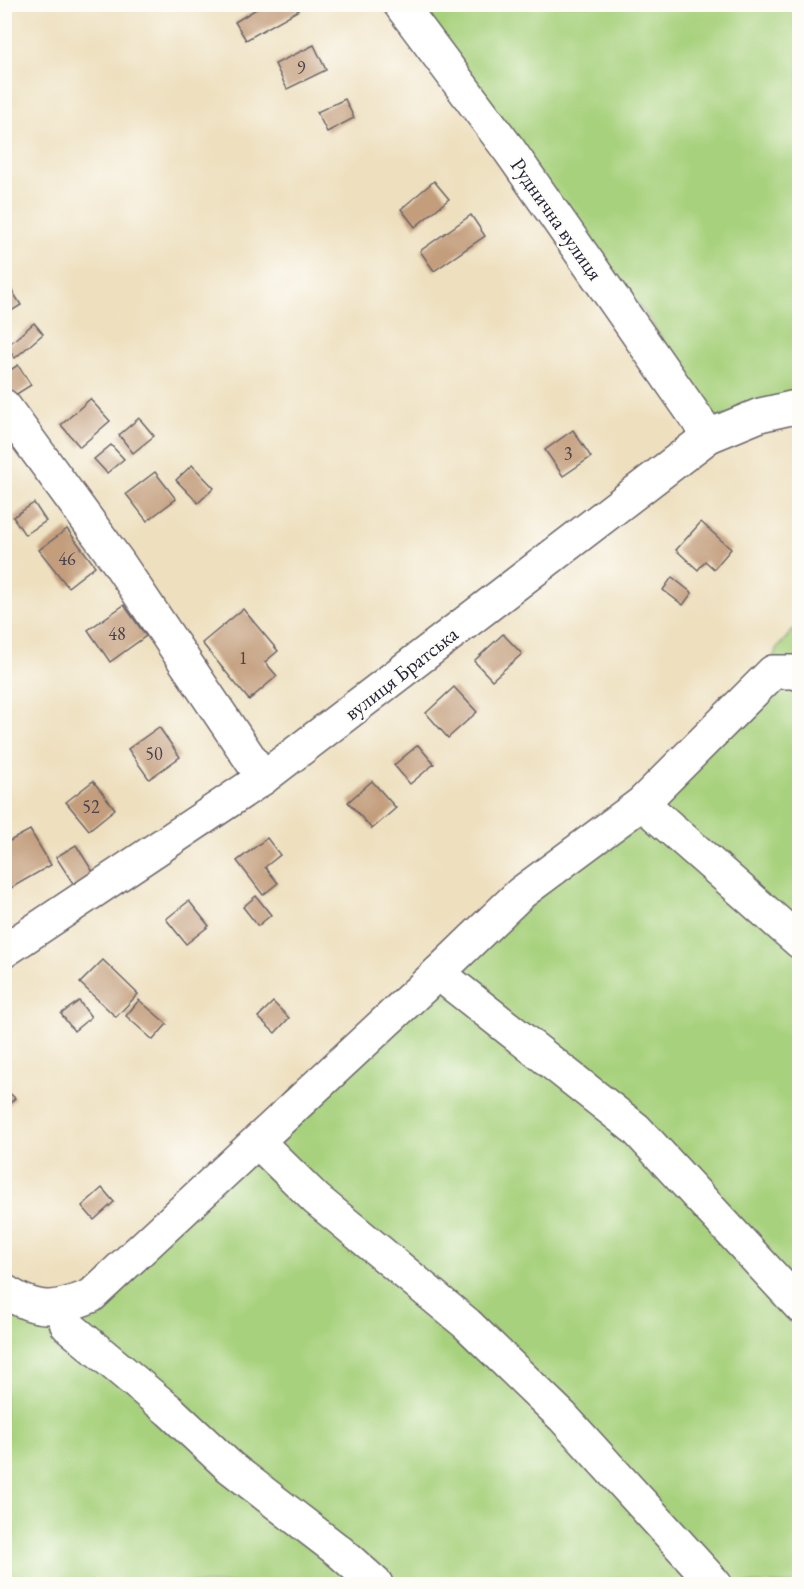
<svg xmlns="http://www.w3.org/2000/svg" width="804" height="1589" font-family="'EB Garamond',serif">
<rect width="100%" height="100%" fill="#fdfcf7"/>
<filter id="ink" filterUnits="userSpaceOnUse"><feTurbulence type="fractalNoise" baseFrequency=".0167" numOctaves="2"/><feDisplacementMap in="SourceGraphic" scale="12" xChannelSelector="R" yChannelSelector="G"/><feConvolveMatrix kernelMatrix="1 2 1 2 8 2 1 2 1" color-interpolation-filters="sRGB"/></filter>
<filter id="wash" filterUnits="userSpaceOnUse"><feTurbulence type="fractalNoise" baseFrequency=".008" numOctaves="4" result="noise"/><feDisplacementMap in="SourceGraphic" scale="24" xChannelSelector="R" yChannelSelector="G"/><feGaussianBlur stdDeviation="1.35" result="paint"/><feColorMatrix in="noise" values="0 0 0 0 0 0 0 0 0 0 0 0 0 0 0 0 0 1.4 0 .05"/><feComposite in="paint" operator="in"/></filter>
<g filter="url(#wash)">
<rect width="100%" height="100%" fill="#eee0bf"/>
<g fill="#a7d17d" stroke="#647a5c" stroke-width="1.5">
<polygon points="412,5 799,5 799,392 714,420 644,312"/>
<polygon points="799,624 799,1584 5,1584 4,1301 66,1331 397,1023 763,697 776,649"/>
</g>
<g id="blocks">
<g fill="#c39d7b">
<polygon points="255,4 295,4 299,10 246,40 235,22 258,8"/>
<polygon points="314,45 326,70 287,89 275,64"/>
<polygon points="345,99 354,118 327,132 317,112"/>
<polygon points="434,181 449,199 415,227 401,209"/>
<polygon points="471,215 485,236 434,271 420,251"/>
<polygon points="11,289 21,305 5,315 5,293"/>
<polygon points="34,323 43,334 15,358 6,347"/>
<polygon points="18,365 31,385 12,397 4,385 4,374"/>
<polygon points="90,399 110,421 80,447 61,425"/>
<polygon points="139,418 154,436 133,453 119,435"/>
<polygon points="573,430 591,457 563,476 545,450"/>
<polygon points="111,445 124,459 107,473 94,459"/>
<polygon points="192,465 214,488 198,503 176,480"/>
<polygon points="155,472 176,499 147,521 126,494"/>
<polygon points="34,503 46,521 25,535 13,517"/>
<polygon points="701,522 731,549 714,569 705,561 698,570 676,550"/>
<polygon points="67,529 95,566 68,587 39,550"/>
<polygon points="672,577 692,593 683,605 663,590"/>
<polygon points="124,605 146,636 110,662 88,630"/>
<polygon points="243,609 278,651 265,662 277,676 249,700 202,643"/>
<polygon points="503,634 522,654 492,680 474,661"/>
<polygon points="454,687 477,712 448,738 426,713"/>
<polygon points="159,727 180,757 149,779 128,749"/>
<polygon points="418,745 434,764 410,784 394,765"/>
<polygon points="93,781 115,809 89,830 66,802"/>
<polygon points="372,781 396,808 372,829 348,802"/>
<polygon points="30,830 51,865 4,892 4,844"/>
<polygon points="267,838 280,855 265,867 278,883 263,895 237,861"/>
<polygon points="76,845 95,875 76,888 56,857"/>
<polygon points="256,896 271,915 258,926 243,907"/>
<polygon points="189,901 209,926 186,944 166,919"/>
<polygon points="103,960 138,994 116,1017 80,983"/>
<polygon points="139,1000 167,1024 153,1040 126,1016"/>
<polygon points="79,1001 91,1017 74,1031 61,1014"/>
<polygon points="273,1002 289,1018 275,1033 258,1017"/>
<polygon points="4,1088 15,1098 4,1110"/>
<polygon points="102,1188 114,1202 94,1220 82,1206"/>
</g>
</g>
</g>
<g filter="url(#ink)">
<use href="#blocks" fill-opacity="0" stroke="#696469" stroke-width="1.5"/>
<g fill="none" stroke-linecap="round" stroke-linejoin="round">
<g stroke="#696469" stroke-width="36">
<g id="minor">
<polyline points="400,4 510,151 709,436"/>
<polyline points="4,406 118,562 263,778"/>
<polyline points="642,803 800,942"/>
<polyline points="4,951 263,778 709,436 760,415 800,406"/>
<polyline points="438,973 636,1129 800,1306"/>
<polyline points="258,1142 316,1199 467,1324 563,1417 715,1584"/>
<path d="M4,1291C39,1313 55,1310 91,1296L438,973L521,893L642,803L773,672H793L800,674"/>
<polyline points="61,1307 67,1325 170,1411 230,1467 340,1552 376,1584"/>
</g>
</g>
<use href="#minor" stroke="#fff" stroke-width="33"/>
</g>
</g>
<g text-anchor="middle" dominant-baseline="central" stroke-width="4.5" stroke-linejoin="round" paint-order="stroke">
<g font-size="18" fill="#4a414b">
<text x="301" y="67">9</text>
<text x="568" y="453">3</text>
<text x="67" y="558">46</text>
<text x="117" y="633">48</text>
<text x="243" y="657">1</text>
<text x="154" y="753">50</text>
<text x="91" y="806">52</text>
</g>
<g font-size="21" fill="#22223b" stroke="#fdfcf7">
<text transform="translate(557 219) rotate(55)">Руднична вулиця</text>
<text transform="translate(401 673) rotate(-38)">вулиця Братська</text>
</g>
</g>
<rect width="804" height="1589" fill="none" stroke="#fdfcf7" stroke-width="24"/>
</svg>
